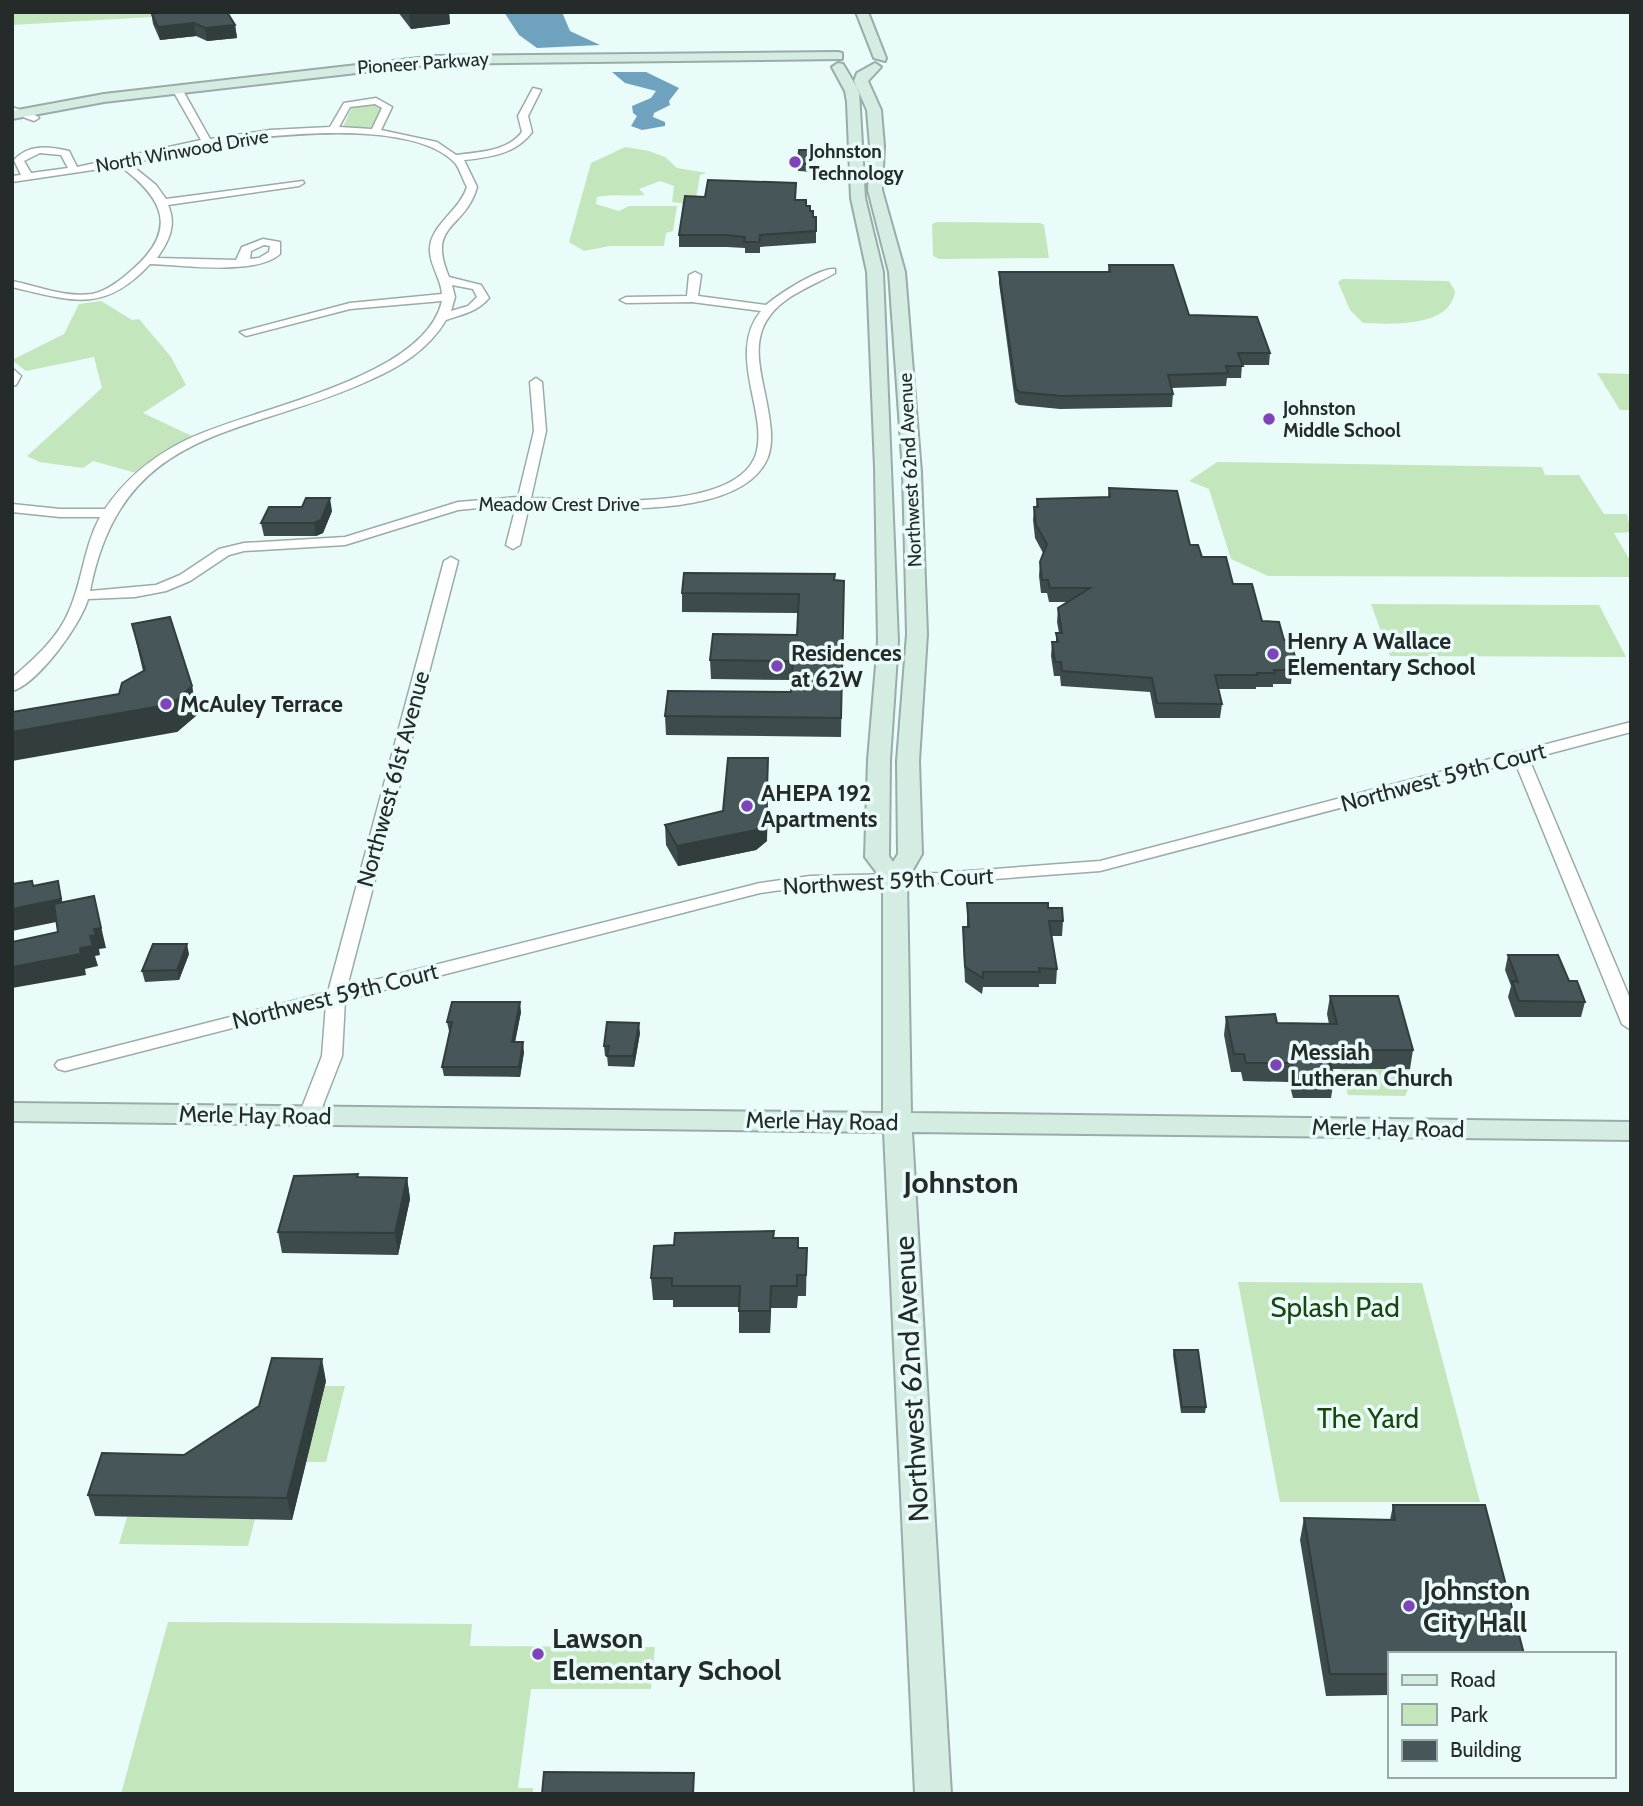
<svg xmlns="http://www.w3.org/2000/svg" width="1643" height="1806" font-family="Cabin,sans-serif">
<rect width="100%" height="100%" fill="#e9fcfa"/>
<g fill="#c3e6bc">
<polygon points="12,12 241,12 12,25"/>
<polygon points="372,102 383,106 373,127 343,127 352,107"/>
<path d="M625,147L649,151L665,157L677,168L707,173L700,175L695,205L672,202L674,186L660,181L639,189L645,195C628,197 614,193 597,197L596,204L619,211L629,206H677L673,231L666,233L664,246H610L584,251L569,242L591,163Z"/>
<polygon points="937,222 1040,223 1044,225 1049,258 939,259 933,256 932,224"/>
<path d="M1342,279L1449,281L1455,291C1451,328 1391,324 1363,323L1350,310L1338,282Z"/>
<polygon points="101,301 132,320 139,319 171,357 186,385 143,413 194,437 136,473 93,461 83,468 39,462 27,456 102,388 94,357 26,371 12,360 64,334 79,304"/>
<polygon points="1597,373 1631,374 1631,410 1620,410"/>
<polygon points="1217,462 1542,467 1545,475 1579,475 1604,514 1627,514 1631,532 1614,533 1631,562 1631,577 1268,576 1231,559 1209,489 1189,481"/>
<polygon points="1371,604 1599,605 1626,657 1390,656"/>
<polygon points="1341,1069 1410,1069 1412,1081 1405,1096 1348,1095"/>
<polygon points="1238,1282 1422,1283 1480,1502 1280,1502"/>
<polygon points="325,1386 345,1386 326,1462 306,1462"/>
<polygon points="127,1517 255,1519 248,1546 119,1544"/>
<polygon points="168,1622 472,1624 470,1646 655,1647 651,1689 531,1689 518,1788 533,1788 533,1794 121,1794"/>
</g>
<g fill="#6fa2bf">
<polygon points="504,12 562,12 570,31 600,45 537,48 519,35"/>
<polygon points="612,72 646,72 679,88 669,101 670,105 654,113 653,117 665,122 665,126 642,130 631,126 637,116 633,113 632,106 651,98 656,91 625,83"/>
</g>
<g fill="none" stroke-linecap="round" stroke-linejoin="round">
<g stroke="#9aaba9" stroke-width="3">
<g id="street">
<path d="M177,86L182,89L210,139L270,130L330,127L344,103L376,98L392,107L381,130L437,142L456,155C479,152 507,152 522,132L518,116L533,88L541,90L528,116L532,132C516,154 490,157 464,160L477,187C465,230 426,223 449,277L481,285L489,298C477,312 463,314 446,320C428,350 400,367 368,381C243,438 122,425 90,591L156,585L180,575L219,549L244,543L345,537L458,502L518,497L534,431L530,382L536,378L542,382L546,431L531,498C581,499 730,515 755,457C763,436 755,409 751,388C746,362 742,334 761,311L692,302L626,303L620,300L626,297L687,296L689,275L695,272L701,275L698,296L766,305C779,294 820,267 835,269V273C813,286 784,295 769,317C750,342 762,376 767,404C770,421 774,440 768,457C742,524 586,507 529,506L520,545L513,549L506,545L516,506L508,505L458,510L345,545L244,551L229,555L190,581L166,591L135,597L88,599C81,624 38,684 12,691V678C34,659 58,638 69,611C83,580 83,549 100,517H60L12,512V504L60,509H105C126,478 152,457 186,440C251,408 424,380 442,301L350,309L246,336L240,332L350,303L442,294C441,279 431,267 430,252C428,226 460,211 467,187C463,180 460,169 455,163C412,117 260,135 203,146C179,150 155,158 130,164L156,185L166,199L303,181L304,183L299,186L168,205C177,225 169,241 157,258L236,260L242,247L263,239L280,242V254C256,276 182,265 150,264C104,314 71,301 12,287V281C38,286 65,298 92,294C107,291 122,279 133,269C179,229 163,198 120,166L12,182V176L21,175L14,160C28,144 49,146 69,151L77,167L201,140L172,89ZM375,104L382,108L372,129L339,127L350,107ZM40,153L61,155L68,168L31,173L24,161ZM264,245L270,246L269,252L259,258L250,259L251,251ZM452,285L473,289L477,297L468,306L451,311L455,297Z"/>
<polygon points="12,107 37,116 39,118 34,121 12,113"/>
<polygon points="12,368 21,376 16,385 12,386"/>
<polygon points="451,557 458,561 347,987 760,883 810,876 941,873 1100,861 1631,722 1631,732 1529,759 1631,1001 1631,1030 1622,1024 1515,762 1100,871 941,883 810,886 760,893 345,1000 342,1056 319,1115 316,1120 302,1120 299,1115 322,1056 326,1004 65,1071 58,1069 55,1065 58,1061 328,992 444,561"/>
</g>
</g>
<g stroke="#9aaba9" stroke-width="4">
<g id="secondary">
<polygon points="856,12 868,12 886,58 885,61 874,58"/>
<polygon points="838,52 842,53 842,59 436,64 104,102 12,119 12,111 104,94 436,56"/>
<polygon points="838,63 843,64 859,91 865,198 883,272 898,641 890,760 889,856 893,862 898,854 897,761 907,634 903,472 889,272 868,190 870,146 867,110 854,81 857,73 875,63 881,67 868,81 881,110 884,146 882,190 905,272 921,472 927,634 919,761 922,854 907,880 911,1113 1631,1122 1631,1140 912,1132 951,1794 915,1794 884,1132 12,1121 12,1103 883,1113 883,881 865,857 868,760 878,641 875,468 867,272 851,198 847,102 845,91 832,67"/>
</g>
</g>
<use href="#street" fill="#fff" fill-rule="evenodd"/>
<use href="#secondary" fill="#d4ece1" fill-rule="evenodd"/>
</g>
<g fill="#3d4b4d">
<polygon points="151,12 235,25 237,38 207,41 196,36 160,40 153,24"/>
<polygon points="398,12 449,12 450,24 411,29"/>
<polygon points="815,150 814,172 798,171 798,164"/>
<polygon points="796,200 806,206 813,217 816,217 816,243 760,247 760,253 745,253 745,248 727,247 679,247 679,235"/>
<polygon points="1109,265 1189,315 1270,353 1269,365 1242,365 1241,378 1227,378 1226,386 1171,388 1173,394 1172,407 1060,409 1019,405 1015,402 999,283 999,272 1108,272"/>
<polygon points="1109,488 1190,545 1202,557 1233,584 1262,621 1284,640 1296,660 1294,674 1292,674 1291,684 1273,684 1273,687 1256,687 1256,689 1218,689 1222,704 1220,718 1155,718 1150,692 1061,686 1060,676 1054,676 1051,656 1052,642 1056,642 1056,633 1059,633 1057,622 1058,608 1068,602 1049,602 1047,593 1041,593 1039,576 1040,562 1043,553 1035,538 1033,520 1034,507 1036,507 1037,499 1108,497"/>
<polygon points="332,511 323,533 316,536 264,536 261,523"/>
<polygon points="834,580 844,581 841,737 666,735 665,716 791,692 792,680 711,679 710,660 797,635 798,613 682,612 682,593"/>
<polygon points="132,624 192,686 197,715 177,732 119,694 143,671"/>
<polygon points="768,778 767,841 756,850 678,866 666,845 665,825 723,811"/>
<polygon points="967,903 1048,908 1063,921 1062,936 1052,936 1057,969 1056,984 1039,984 1039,987 983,987 982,994 965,982 963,942 963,927 967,927"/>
<polygon points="189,954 179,980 145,982 142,971"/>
<polygon points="1508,955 1569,981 1585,1002 1581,1017 1515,1017 1508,997 1511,986 1505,970"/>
<polygon points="1330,996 1413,1050 1410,1069 1331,1069 1334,1079 1331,1098 1293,1098 1289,1082 1243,1081 1241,1072 1231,1072 1224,1035 1226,1017 1277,1023 1329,1024 1327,1014"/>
<polygon points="521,1012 515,1042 524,1052 520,1077 444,1076 442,1067 450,1031 449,1031 447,1022"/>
<polygon points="640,1033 634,1067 608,1066 607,1056 605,1056 604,1046"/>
<polygon points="358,1174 358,1177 407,1178 410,1199 398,1255 282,1253 278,1232"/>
<polygon points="774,1238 798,1248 807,1248 806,1296 798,1296 797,1308 771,1308 770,1333 739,1333 739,1307 673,1307 673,1300 653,1300 651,1278 674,1245"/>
<polygon points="1174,1350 1206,1407 1205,1413 1181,1413 1173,1355"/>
<polygon points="326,1381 292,1520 95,1516 88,1495 184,1455 259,1406"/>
<polygon points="1393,1505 1524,1654 1389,1654 1389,1695 1326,1696 1300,1540 1304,1518 1390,1520"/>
</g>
<g fill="#323d3e">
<polygon points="409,12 449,12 450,24 411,29"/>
<polygon points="194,23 196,36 160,40 158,27"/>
<polygon points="235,25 237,38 207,41 205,28"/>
<polygon points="330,498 332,511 323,533 316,536 314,523"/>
<polygon points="192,686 197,715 177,732 12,761 12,732"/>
<polygon points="768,758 767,841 756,850 678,866 677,846 756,830"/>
<polygon points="58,881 66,920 12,931 12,909"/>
<polygon points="94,896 106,948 99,949 100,955 95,956 98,966 85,969 86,975 12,988 12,967 80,948 90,936 94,929"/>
<polygon points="187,944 189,954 179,980 177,970"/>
<polygon points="520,1002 521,1012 513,1052 512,1042"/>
<polygon points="639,1023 640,1033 634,1067 633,1056"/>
<polygon points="523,1042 524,1052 520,1077 519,1067"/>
<polygon points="407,1178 410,1199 398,1255 395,1233"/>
<polygon points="771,1286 771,1308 770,1333 770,1311"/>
<polygon points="322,1359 326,1381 292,1520 287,1498"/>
</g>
<g fill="#475759" stroke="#323d3e" stroke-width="2">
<polygon points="151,12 227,12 235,25 205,28 194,23 158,27"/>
<polygon points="799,150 815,150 814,164 798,164"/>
<polygon points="708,180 796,183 795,200 806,200 806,206 810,206 810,211 813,211 813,217 816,217 816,231 760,235 759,242 744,242 745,237 727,235 679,235 685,196 705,197"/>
<polygon points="1109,265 1173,265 1189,315 1257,317 1270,353 1238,353 1243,366 1226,366 1228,373 1168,375 1173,394 1061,396 1019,392 1016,389 999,272 1110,272"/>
<polygon points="1109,488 1177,491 1190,545 1198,545 1202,557 1226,557 1233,584 1252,584 1262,621 1279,622 1284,640 1290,640 1296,660 1290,660 1293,670 1274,670 1275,673 1257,673 1258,675 1215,675 1222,704 1157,703 1152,678 1062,671 1061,662 1055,662 1052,642 1058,642 1056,633 1062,633 1058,608 1090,588 1050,588 1048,580 1042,580 1040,562 1047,544 1036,525 1034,507 1038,507 1037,499 1110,497"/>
<polygon points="306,498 330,498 321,520 314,523 261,523 269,507 302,507"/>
<polygon points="684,573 835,574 834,580 844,581 841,718 665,716 668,691 791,692 793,661 710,660 713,634 797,635 799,594 682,593"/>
<polygon points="170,617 192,686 172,704 12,732 12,712 119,694 122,683 145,670 132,624"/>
<polygon points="728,758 768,758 766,821 756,830 677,846 665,825 723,811"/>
<polygon points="32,881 33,886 58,881 61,899 12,909 12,884"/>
<polygon points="94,896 101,928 94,929 96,935 90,936 93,946 80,948 81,954 12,967 12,942 58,932 54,904"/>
<polygon points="967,903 1048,903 1048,908 1062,908 1063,921 1049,921 1057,969 1039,968 1040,972 983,972 983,978 965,967 963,927 969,927"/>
<polygon points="153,944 187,944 177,970 142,971"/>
<polygon points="1508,955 1558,955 1569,981 1577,981 1585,1002 1519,1001 1512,981 1518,982"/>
<polygon points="1330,996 1398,996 1413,1050 1327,1050 1334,1079 1296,1079 1292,1063 1246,1063 1244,1054 1234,1054 1226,1017 1275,1014 1277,1023 1337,1024"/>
<polygon points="452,1002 520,1002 512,1042 523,1042 519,1067 442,1067 452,1022 447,1022"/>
<polygon points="607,1022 639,1023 633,1056 607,1056 609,1046 604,1046"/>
<polygon points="358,1174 357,1177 407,1178 395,1233 278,1232 294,1176"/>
<polygon points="774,1231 773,1238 798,1238 798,1248 807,1248 806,1275 797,1275 797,1286 771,1286 770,1311 739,1311 740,1286 672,1286 672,1278 651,1278 654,1246 674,1245 675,1233"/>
<polygon points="1174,1350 1198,1350 1206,1407 1182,1407"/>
<polygon points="272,1358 322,1359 287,1498 88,1495 102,1453 184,1455 259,1406"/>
<polygon points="1393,1505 1485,1505 1524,1654 1389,1654 1389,1674 1330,1674 1304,1518 1395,1520"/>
<polygon points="544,1772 694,1773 693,1794 542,1794"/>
</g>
<g fill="#7f44ba" stroke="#e9fcfa" stroke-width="2.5">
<circle cx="795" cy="162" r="7"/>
<circle cx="1269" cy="419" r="7"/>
<circle cx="1273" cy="654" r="7"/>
<circle cx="777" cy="666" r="7"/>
<circle cx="166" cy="704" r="7"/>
<circle cx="747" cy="806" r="7"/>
<circle cx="1276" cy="1065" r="7"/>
<circle cx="1409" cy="1606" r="7"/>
<circle cx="538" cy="1654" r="7"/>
</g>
<g text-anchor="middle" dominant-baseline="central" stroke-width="7" stroke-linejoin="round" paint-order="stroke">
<g font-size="19" fill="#242b2a" stroke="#e9fcfa">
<text transform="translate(423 63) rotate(-4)">Pioneer Parkway</text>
<text transform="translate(182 151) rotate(-10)">North Winwood Drive</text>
<text transform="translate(910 470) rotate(-93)">Northwest 62nd Avenue</text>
<text x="559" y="504">Meadow Crest Drive</text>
</g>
<g font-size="19" font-weight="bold" fill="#242b2a" stroke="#e9fcfa" text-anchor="start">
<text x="809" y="151">Johnston<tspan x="809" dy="22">Technology</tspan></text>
<text x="1283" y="408">Johnston<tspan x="1283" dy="22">Middle School</tspan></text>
</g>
<g font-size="23" font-weight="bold" fill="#242b2a" stroke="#e9fcfa" text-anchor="start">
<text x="1287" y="641">Henry A Wallace<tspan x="1287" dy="26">Elementary School</tspan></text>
<text x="791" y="653">Residences<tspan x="791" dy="26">at 62W</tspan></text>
<text x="180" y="704">McAuley Terrace</text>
<text x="761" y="793">AHEPA 192<tspan x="761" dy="26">Apartments</tspan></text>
<text x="1290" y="1052">Messiah<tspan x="1290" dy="26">Lutheran Church</tspan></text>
</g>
<g font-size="23" fill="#242b2a" stroke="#e9fcfa">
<text transform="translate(1443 777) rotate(-15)">Northwest 59th Court</text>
<text transform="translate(393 779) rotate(-75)">Northwest 61st Avenue</text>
<text transform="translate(888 881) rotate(-3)">Northwest 59th Court</text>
<text transform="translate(335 996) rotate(-14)">Northwest 59th Court</text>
<text transform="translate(255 1115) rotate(1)">Merle Hay Road</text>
<text transform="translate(822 1121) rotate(1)">Merle Hay Road</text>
<text transform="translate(1388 1128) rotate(1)">Merle Hay Road</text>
</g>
<g font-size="28" fill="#19480f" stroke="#e9fcfa">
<text x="1335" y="1307">Splash Pad</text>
<text x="1368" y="1418">The Yard</text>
</g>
<g font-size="28" fill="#242b2a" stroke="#e9fcfa">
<text transform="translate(911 1379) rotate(-93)">Northwest 62nd Avenue</text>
</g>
<g font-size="28" font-weight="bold" fill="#242b2a" stroke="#e9fcfa" text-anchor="start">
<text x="1423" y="1590">Johnston<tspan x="1423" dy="32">City Hall</tspan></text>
<text x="552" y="1638">Lawson<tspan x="552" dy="32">Elementary School</tspan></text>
</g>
<g font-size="30" font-weight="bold" fill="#242b2a" stroke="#e9fcfa">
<text x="961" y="1182">Johnston</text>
</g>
</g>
<rect width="1643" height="1806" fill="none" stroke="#242b2a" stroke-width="28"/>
<rect x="1388" y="1652" width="228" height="126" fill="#e9fcfa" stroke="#9aa8a7" stroke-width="2"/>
<rect x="1402" y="1675" width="35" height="10" fill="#d4ece1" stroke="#9aa8a7" stroke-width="2"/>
<text x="1450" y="1687" font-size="21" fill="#242b2a">Road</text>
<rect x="1402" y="1704" width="35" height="21" fill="#c3e6bc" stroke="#9aa8a7" stroke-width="2"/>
<text x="1450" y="1722" font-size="21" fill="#242b2a">Park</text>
<rect x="1402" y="1740" width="35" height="21" fill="#475759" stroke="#9aa8a7" stroke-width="2"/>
<text x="1450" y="1757" font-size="21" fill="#242b2a">Building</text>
</svg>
